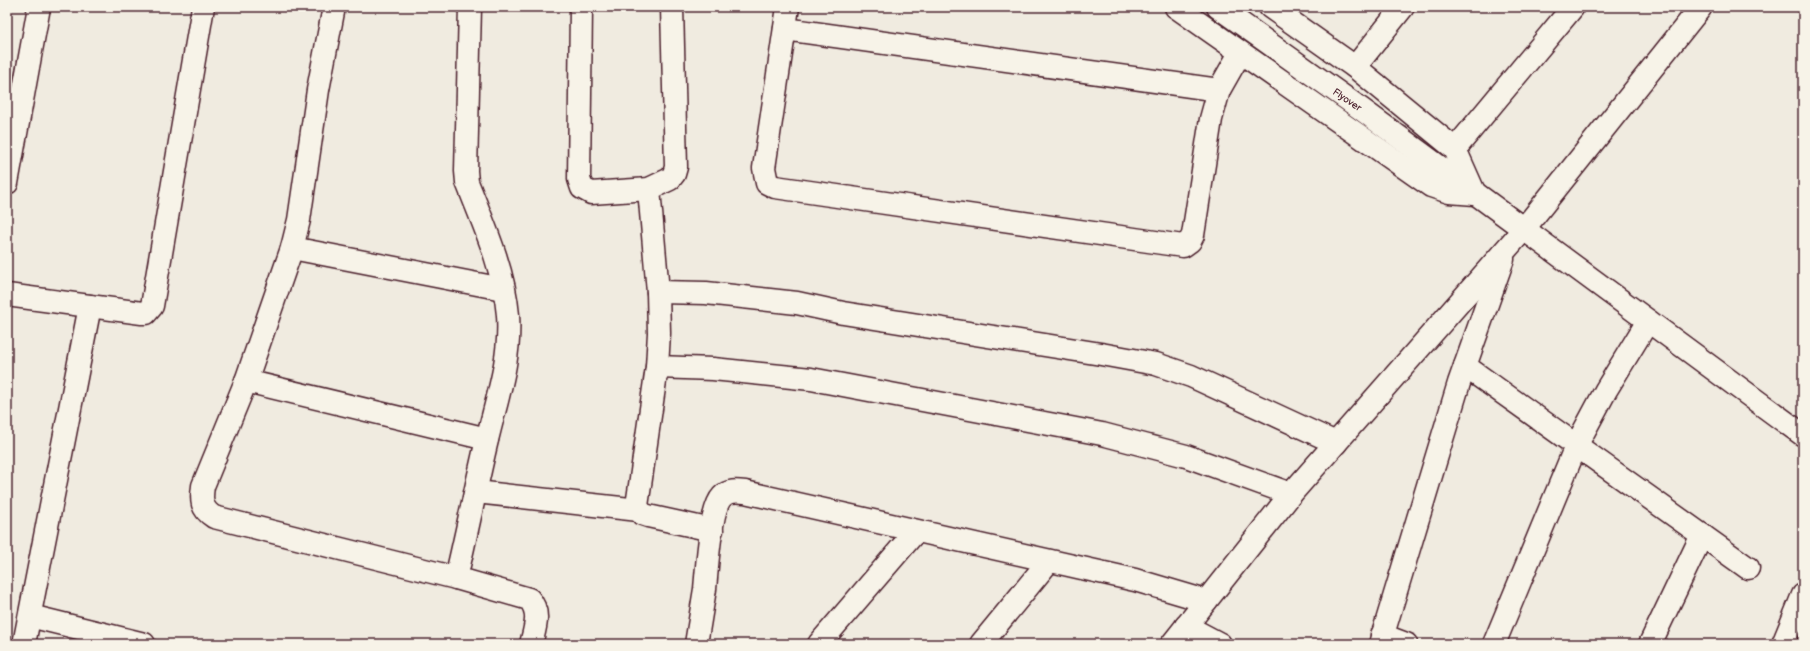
<svg xmlns="http://www.w3.org/2000/svg" width="1810" height="651" font-family="'Balsamiq Sans',sans-serif">
<rect width="100%" height="100%" fill="#f0ebe0"/>
<filter id="ink" filterUnits="userSpaceOnUse"><feTurbulence type="fractalNoise" baseFrequency=".025" numOctaves="2"/><feDisplacementMap in="SourceGraphic" scale="8" xChannelSelector="R" yChannelSelector="G"/><feConvolveMatrix kernelMatrix="1 2 1 2 8 2 1 2 1" color-interpolation-filters="sRGB"/></filter>
<g filter="url(#ink)">
<g fill="none" stroke-linecap="round" stroke-linejoin="round">
<g stroke="#4a1f2b" stroke-width="25">
<g id="minor">
<path d="M334,7L318,90L299,220L292,248L246,381L203,486C201,500 201,509 214,517L456,578L529,599C541,612 535,628 531,644"/>
<polyline points="581,7 579,179 582,188 591,193 649,189 670,179 674,174 676,167 672,7"/>
<polyline points="788,7 764,168 767,183 775,187 1183,246 1190,241 1193,235 1211,119 1219,90 1240,53"/>
<polyline points="1176,7 1431,186 1449,192 1475,194 1455,149 1355,67 1270,7"/>
<polyline points="785,29 1219,90"/>
<polyline points="1355,67 1403,7"/>
<polyline points="1455,149 1573,7"/>
<polyline points="7,183 39,7"/>
<polyline points="649,189 658,292 659,333 657,367 637,506 642,514 648,516 712,530"/>
<polyline points="292,248 503,289"/>
<polyline points="658,292 706,293 797,303 843,313 1101,354 1156,364 1191,376 1336,443"/>
<polyline points="7,295 142,313 146,313 152,306 203,7"/>
<polyline points="1465,366 1748,568"/>
<polyline points="657,367 713,369 811,379 1102,434 1186,456 1291,494"/>
<polyline points="246,381 487,439"/>
<polyline points="476,492 639,510"/>
<path d="M456,578C467,532 476,486 487,440C497,398 511,359 508,315C504,269 484,225 467,182L466,171L470,7"/>
<polyline points="30,616 144,644"/>
<polyline points="1186,626 1220,644"/>
<polyline points="1382,635 1406,644"/>
<polyline points="24,644 90,306"/>
<path d="M696,644C699,626 702,608 705,589C707,570 710,509 722,497C728,490 737,491 745,492L1135,580L1206,601"/>
<polyline points="819,644 916,531"/>
<polyline points="981,644 1049,561"/>
<polyline points="1494,644 1576,446 1606,390 1648,321"/>
<polyline points="1650,644 1702,535"/>
<polyline points="1783,644 1803,595"/>
</g>
</g>
<g stroke="#4a1f2b" stroke-width="25">
<g id="tertiary">
<polyline points="1172,644 1291,494 1523,230 1701,7"/>
<polyline points="1380,644 1459,383 1503,259"/>
</g>
</g>
<g stroke="#4a1f2b" stroke-width="25">
<polyline id="secondary" points="1218,7 1361,109 1803,435"/>
</g>
<use href="#minor" stroke="#f7f3e8" stroke-width="22"/>
<use href="#tertiary" stroke="#f7f3e8" stroke-width="22"/>
<use href="#secondary" stroke="#f7f3e8" stroke-width="22"/>
</g>
</g>
<g text-anchor="middle" dominant-baseline="central" stroke-width="3" stroke-linejoin="round" paint-order="stroke">
<g font-size="10" fill="#4a1f2b" stroke="#f7f3e8">
<text transform="translate(1347 100) rotate(34)">Flyover</text>
</g>
</g>
<rect width="1810" height="651" fill="none" stroke="#f7f3e8" stroke-width="24"/>
<rect x="12" y="12" width="1786" height="627" fill="none" stroke="#4a1f2b" stroke-width="1.5" filter="url(#ink)"/>
</svg>
